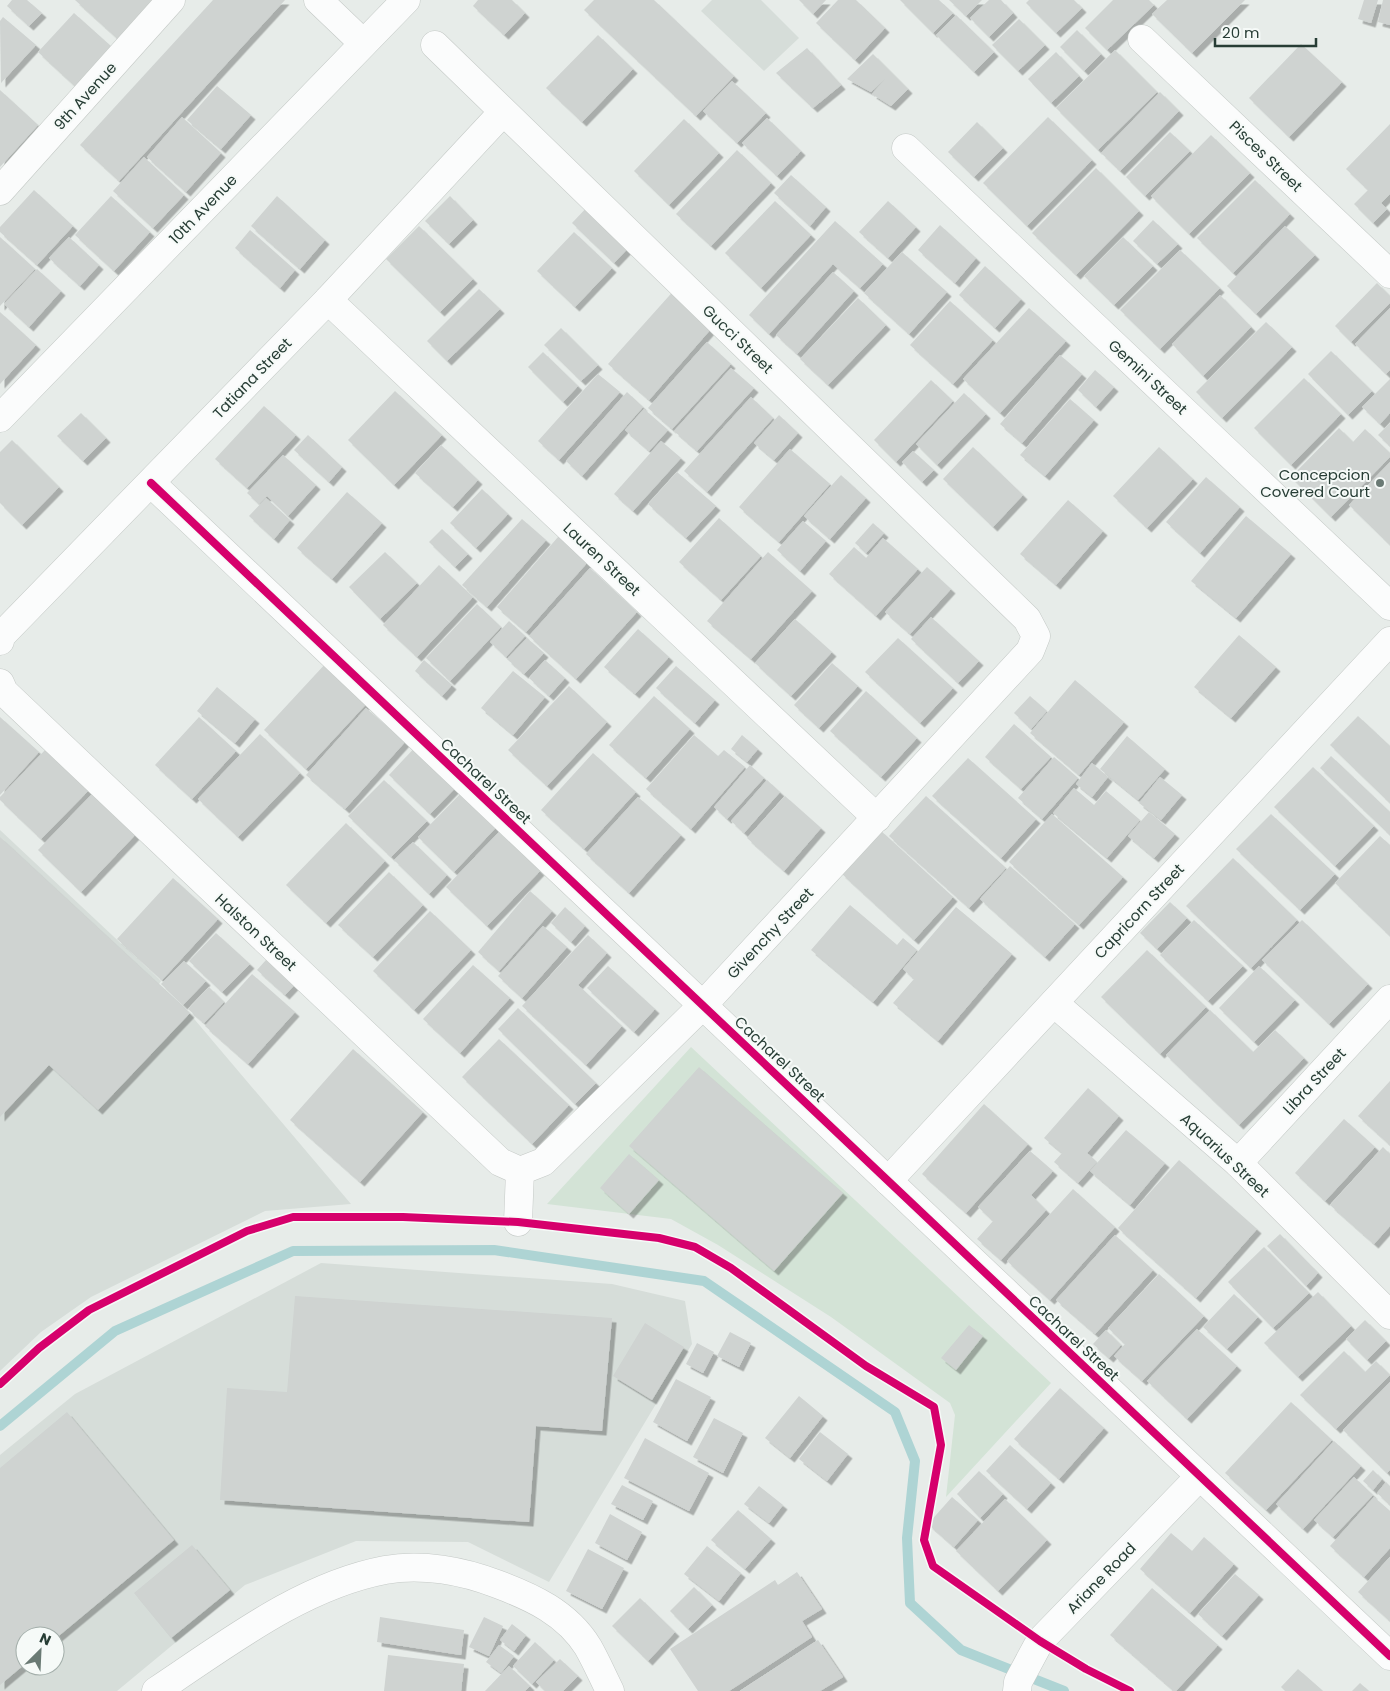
<svg xmlns="http://www.w3.org/2000/svg" width="1390" height="1691" font-family="Poppins,sans-serif">
<defs>
<filter id="shadow"><feDropShadow dx="4.5" dy="4.5" stdDeviation="0" flood-color="#0004"/></filter>
</defs>
<rect width="100%" height="100%" fill="#e7ece9"/>
<g fill="#d6ddd9" fill-rule="evenodd">
<polygon points="712,0 761,0 799,38 764,71 701,11"/>
<polygon points="0,830 161,981 159,984 184,1007 351,1204 265,1211 91,1297 41,1332 0,1371"/>
<path d="M321,1263L612,1284L685,1301L692,1344L549,1582L468,1542L356,1541L245,1585L117,1691H0V1455L75,1394ZM25,1636H55V1666H25Z"/>
</g>
<polygon fill="#d3e3d6" points="691,1047 1051,1383 946,1497 955,1415 950,1403 831,1317 718,1245 671,1219 547,1204"/>
<g fill="none" stroke-linecap="round" stroke-linejoin="round">
<polyline stroke="#aed4d4" stroke-width="10" points="0,1426 115,1331 293,1251 494,1250 704,1281 895,1412 915,1461 907,1538 910,1603 961,1650 1064,1691"/>
</g>
<g fill="#cfd3d1" filter="url(#shadow)">
<polygon points="12,0 27,0 42,13 29,26 7,6"/>
<polygon points="75,0 154,0 118,39"/>
<polygon points="213,0 285,0 119,181 80,145"/>
<polygon points="478,0 512,0 525,13 504,35 473,6"/>
<polygon points="594,0 654,0 734,76 696,116 584,10"/>
<polygon points="799,0 826,0 813,14"/>
<polygon points="838,0 856,0 885,28 855,60 816,23"/>
<polygon points="900,0 939,0 953,13 933,33"/>
<polygon points="949,0 982,0 966,16"/>
<polygon points="989,0 1001,0 1013,13 989,37 970,18"/>
<polygon points="1029,0 1074,0 1082,8 1056,33 1026,3"/>
<polygon points="1113,0 1149,0 1154,5 1107,50 1085,28"/>
<polygon points="1167,0 1245,0 1192,53 1152,14"/>
<polygon points="1364,0 1378,0 1371,23 1358,19"/>
<polygon points="1383,0 1390,0 1390,25 1378,22"/>
<polygon points="74,13 113,48 77,88 38,52"/>
<polygon points="956,15 994,52 974,72 936,35"/>
<polygon points="3,17 36,45 1,83 0,21"/>
<polygon points="1019,19 1045,45 1018,71 992,45"/>
<polygon points="1077,30 1101,54 1084,71 1060,47"/>
<polygon points="598,35 633,69 582,122 546,88"/>
<polygon points="1301,44 1342,82 1289,137 1249,98"/>
<polygon points="807,48 841,85 813,108 776,73"/>
<polygon points="1115,50 1157,92 1098,150 1056,108"/>
<polygon points="1056,52 1079,76 1051,103 1028,79"/>
<polygon points="873,54 908,89 891,106 872,94 885,79 871,92 847,79"/>
<polygon points="732,81 766,113 737,143 703,111"/>
<polygon points="217,86 251,115 221,149 187,120"/>
<polygon points="0,90 38,125 0,167"/>
<polygon points="1160,92 1179,111 1120,171 1101,153"/>
<polygon points="182,117 221,153 186,192 147,157"/>
<polygon points="1048,117 1092,160 1027,226 983,183"/>
<polygon points="767,118 801,151 777,176 742,143"/>
<polygon points="684,119 719,153 669,205 634,171"/>
<polygon points="977,122 1003,148 974,177 948,152"/>
<polygon points="1390,124 1390,194 1381,203 1387,209 1373,223 1354,204 1368,190 1346,169"/>
<polygon points="1170,132 1190,151 1145,196 1126,177"/>
<polygon points="1211,135 1250,173 1189,234 1151,196"/>
<polygon points="737,150 771,183 711,246 676,214"/>
<polygon points="144,157 184,195 153,228 113,191"/>
<polygon points="1096,168 1139,211 1076,275 1032,233"/>
<polygon points="791,175 826,207 810,226 774,193"/>
<polygon points="1255,180 1290,214 1233,273 1197,238"/>
<polygon points="34,190 73,226 37,265 0,232 0,227"/>
<polygon points="111,196 150,232 114,271 75,235"/>
<polygon points="277,196 325,240 300,269 251,226"/>
<polygon points="450,196 473,220 449,244 425,221"/>
<polygon points="775,201 811,235 761,288 725,253"/>
<polygon points="888,201 916,227 888,258 859,232"/>
<polygon points="591,203 633,243 614,263 572,223"/>
<polygon points="1153,220 1178,244 1157,264 1133,241"/>
<polygon points="835,221 883,264 860,288 833,264 769,334 749,315"/>
<polygon points="940,225 976,258 955,283 918,250"/>
<polygon points="419,226 473,279 440,312 386,259"/>
<polygon points="1285,226 1315,255 1256,314 1227,286"/>
<polygon points="250,230 295,270 280,288 235,248"/>
<polygon points="574,232 612,268 575,307 537,271"/>
<polygon points="0,237 35,269 0,306"/>
<polygon points="69,237 99,265 80,286 49,258"/>
<polygon points="1123,237 1153,266 1114,305 1084,276"/>
<polygon points="1180,250 1220,288 1160,349 1120,310"/>
<polygon points="902,252 947,292 909,334 864,293"/>
<polygon points="985,266 1021,299 995,328 959,295"/>
<polygon points="37,269 61,291 29,327 4,304"/>
<polygon points="833,272 854,291 797,354 776,335"/>
<polygon points="1377,283 1390,296 1390,303 1351,342 1335,326"/>
<polygon points="677,287 717,322 649,400 608,364"/>
<polygon points="479,289 500,309 447,361 427,341"/>
<polygon points="1220,295 1251,327 1203,376 1172,344"/>
<polygon points="858,298 886,325 828,385 800,359"/>
<polygon points="950,301 993,340 953,384 910,345"/>
<polygon points="1029,308 1066,341 1000,413 963,379"/>
<polygon points="1390,308 1390,370 1386,374 1355,344"/>
<polygon points="0,312 36,345 0,384"/>
<polygon points="1266,322 1292,347 1222,418 1196,392"/>
<polygon points="561,328 598,365 581,381 544,345"/>
<polygon points="707,342 731,364 672,429 648,408"/>
<polygon points="1331,351 1372,391 1348,415 1308,374"/>
<polygon points="543,352 578,386 563,402 528,367"/>
<polygon points="1060,355 1082,374 1022,443 1000,424"/>
<polygon points="731,368 754,388 697,451 674,431"/>
<polygon points="1095,370 1114,387 1096,407 1078,390"/>
<polygon points="598,374 620,392 559,460 538,441"/>
<polygon points="1304,378 1341,414 1291,465 1254,428"/>
<polygon points="1390,379 1390,413 1380,424 1362,407"/>
<polygon points="931,380 953,401 896,462 874,440"/>
<polygon points="395,391 442,435 394,485 348,440"/>
<polygon points="627,392 643,407 582,476 566,461"/>
<polygon points="964,393 986,414 937,465 916,444"/>
<polygon points="751,397 773,418 707,492 684,471"/>
<polygon points="1070,399 1094,420 1045,476 1020,455"/>
<polygon points="264,406 296,435 247,488 215,459"/>
<polygon points="644,409 668,430 649,451 625,430"/>
<polygon points="81,413 106,438 83,461 57,436"/>
<polygon points="779,415 798,433 774,460 754,443"/>
<polygon points="1390,423 1390,446 1378,435"/>
<polygon points="1339,428 1353,442 1365,429 1390,453 1390,457 1331,517 1291,477"/>
<polygon points="308,435 342,467 329,482 294,450"/>
<polygon points="12,440 59,487 22,525 0,503 0,452"/>
<polygon points="661,441 681,458 633,511 614,494"/>
<polygon points="441,445 478,480 453,507 415,473"/>
<polygon points="973,447 1023,495 993,527 943,479"/>
<polygon points="1159,447 1193,479 1147,528 1113,496"/>
<polygon points="790,449 830,484 779,542 739,507"/>
<polygon points="913,451 934,470 922,482 902,462"/>
<polygon points="283,455 316,485 288,516 267,496 259,504 247,493"/>
<polygon points="1390,462 1390,545 1349,505"/>
<polygon points="677,472 716,506 686,538 648,504"/>
<polygon points="841,475 866,498 830,539 804,516"/>
<polygon points="1206,477 1240,507 1200,553 1166,522"/>
<polygon points="482,489 508,514 476,548 450,523"/>
<polygon points="347,492 382,523 332,579 297,548"/>
<polygon points="266,498 290,520 274,539 249,516"/>
<polygon points="1068,500 1103,531 1056,585 1020,554"/>
<polygon points="1246,516 1291,554 1236,618 1191,581"/>
<polygon points="719,518 761,556 721,600 679,562"/>
<polygon points="522,519 546,540 487,607 462,585"/>
<polygon points="803,521 826,541 800,571 777,550"/>
<polygon points="873,523 884,533 866,553 855,543"/>
<polygon points="442,529 468,554 455,567 429,542"/>
<polygon points="565,529 594,555 526,632 497,607"/>
<polygon points="883,538 918,569 876,616 829,574 854,547 866,558"/>
<polygon points="385,552 417,583 380,619 349,587"/>
<polygon points="768,552 812,591 751,659 707,621"/>
<polygon points="439,565 473,597 417,657 383,625"/>
<polygon points="927,567 951,589 910,634 885,612"/>
<polygon points="590,568 637,612 576,679 529,636"/>
<polygon points="477,604 501,627 450,681 426,658"/>
<polygon points="931,617 979,661 958,683 911,639"/>
<polygon points="795,619 832,652 791,696 755,663"/>
<polygon points="509,621 525,636 506,657 490,642"/>
<polygon points="638,629 669,657 635,694 604,667"/>
<polygon points="1239,635 1276,667 1231,718 1194,687"/>
<polygon points="527,638 544,653 524,674 507,659"/>
<polygon points="898,638 953,688 920,723 865,672"/>
<polygon points="424,660 452,685 442,696 415,671"/>
<polygon points="545,660 565,678 549,696 529,678"/>
<polygon points="327,662 369,701 306,769 264,730"/>
<polygon points="832,663 858,686 819,728 794,705"/>
<polygon points="676,666 715,700 695,723 656,688"/>
<polygon points="513,671 545,697 513,735 481,708"/>
<polygon points="1075,680 1124,722 1079,775 1030,733"/>
<polygon points="569,686 607,722 547,786 508,750"/>
<polygon points="217,687 255,719 235,743 197,711"/>
<polygon points="866,691 917,738 881,777 830,731"/>
<polygon points="654,696 690,729 646,778 609,745"/>
<polygon points="1030,696 1047,711 1031,729 1014,713"/>
<polygon points="366,708 405,742 345,809 306,775"/>
<polygon points="1358,716 1390,746 1390,803 1330,745"/>
<polygon points="0,717 39,752 0,795"/>
<polygon points="199,717 236,751 192,799 155,765"/>
<polygon points="1014,724 1051,757 1021,789 985,757"/>
<polygon points="260,734 300,773 238,837 198,799"/>
<polygon points="694,735 718,756 724,750 745,767 691,829 646,789"/>
<polygon points="742,735 758,749 747,762 731,749"/>
<polygon points="1127,736 1165,769 1138,800 1100,769"/>
<polygon points="420,742 461,782 430,814 389,775"/>
<polygon points="46,749 89,790 41,839 0,800 0,797"/>
<polygon points="593,753 636,792 584,849 541,810"/>
<polygon points="1331,756 1390,812 1390,835 1320,768"/>
<polygon points="1054,757 1078,778 1042,819 1018,798"/>
<polygon points="968,758 1036,819 1001,858 932,796"/>
<polygon points="1092,763 1108,777 1092,797 1076,784"/>
<polygon points="750,765 764,778 727,819 714,807"/>
<polygon points="1313,767 1374,826 1335,866 1274,807"/>
<polygon points="1160,777 1182,795 1161,820 1139,803"/>
<polygon points="384,780 427,821 391,857 348,816"/>
<polygon points="767,780 780,792 744,833 731,821"/>
<polygon points="469,785 504,819 454,872 418,837"/>
<polygon points="1074,788 1094,805 1106,791 1140,820 1107,858 1053,813"/>
<polygon points="94,792 137,833 81,892 38,850"/>
<polygon points="785,796 821,828 784,871 747,838"/>
<polygon points="926,796 1006,868 969,908 889,836"/>
<polygon points="638,797 681,835 629,893 586,854"/>
<polygon points="1149,812 1175,834 1154,858 1128,836"/>
<polygon points="1052,814 1123,877 1079,925 1009,862"/>
<polygon points="1271,814 1335,874 1300,910 1236,849"/>
<polygon points="346,823 385,861 326,923 286,885"/>
<polygon points="880,830 953,897 914,940 841,873"/>
<polygon points="499,832 540,871 487,926 446,887"/>
<polygon points="1380,836 1390,845 1390,936 1335,883"/>
<polygon points="0,837 190,1013 98,1110 49,1065 0,1117"/>
<polygon points="413,842 447,875 429,894 394,860"/>
<polygon points="1233,858 1297,920 1251,968 1186,906"/>
<polygon points="1010,866 1075,924 1045,957 980,899"/>
<polygon points="389,872 423,905 373,957 338,925"/>
<polygon points="173,878 218,919 162,980 117,939"/>
<polygon points="530,891 552,911 499,971 478,952"/>
<polygon points="1170,902 1187,918 1157,949 1140,933"/>
<polygon points="850,905 897,945 903,938 917,950 873,1002 811,950"/>
<polygon points="565,907 585,926 571,942 551,923"/>
<polygon points="956,907 1012,954 938,1041 893,1003 914,979 903,969"/>
<polygon points="430,911 471,950 414,1010 373,971"/>
<polygon points="1194,920 1243,966 1208,1001 1160,955"/>
<polygon points="1302,920 1368,984 1329,1024 1262,960"/>
<polygon points="543,926 567,947 522,998 498,976"/>
<polygon points="216,933 250,964 222,992 189,961"/>
<polygon points="588,935 607,953 578,985 622,1026 586,1065 522,1006"/>
<polygon points="1147,950 1206,1007 1160,1054 1101,997"/>
<polygon points="274,951 303,976 285,995 257,970"/>
<polygon points="184,961 206,981 183,1005 161,984"/>
<polygon points="473,965 510,998 460,1053 423,1019"/>
<polygon points="608,966 655,1009 634,1032 587,988"/>
<polygon points="1259,966 1295,1000 1254,1042 1219,1008"/>
<polygon points="252,974 295,1012 248,1064 205,1026"/>
<polygon points="209,987 224,1002 204,1023 188,1009"/>
<polygon points="518,1008 596,1083 575,1104 498,1029"/>
<polygon points="1210,1010 1253,1052 1275,1030 1304,1058 1239,1125 1166,1055"/>
<polygon points="499,1039 569,1105 532,1144 462,1077"/>
<polygon points="353,1049 423,1112 360,1182 290,1120"/>
<polygon points="699,1067 843,1193 774,1271 629,1146"/>
<polygon points="1390,1081 1390,1145 1358,1116"/>
<polygon points="1088,1088 1119,1116 1087,1153 1097,1162 1078,1183 1054,1162 1062,1153 1044,1138"/>
<polygon points="984,1104 1028,1144 966,1213 922,1174"/>
<polygon points="1344,1119 1375,1147 1325,1201 1295,1173"/>
<polygon points="1126,1130 1165,1163 1130,1205 1090,1171"/>
<polygon points="1383,1147 1390,1154 1390,1226 1374,1244 1330,1205"/>
<polygon points="1030,1151 1053,1171 1031,1195 1046,1210 1001,1260 977,1239 993,1221 978,1207"/>
<polygon points="629,1154 659,1180 629,1214 600,1188"/>
<polygon points="1179,1160 1257,1229 1196,1298 1118,1228"/>
<polygon points="1073,1189 1115,1227 1050,1300 1007,1261"/>
<polygon points="1280,1234 1318,1273 1306,1286 1267,1246"/>
<polygon points="1115,1235 1153,1270 1095,1334 1056,1300"/>
<polygon points="1264,1247 1309,1293 1273,1328 1228,1282"/>
<polygon points="1159,1274 1204,1316 1142,1381 1114,1356 1125,1344 1108,1328"/>
<polygon points="1318,1292 1351,1326 1298,1377 1264,1343"/>
<polygon points="1234,1294 1258,1317 1227,1349 1203,1327"/>
<polygon points="295,1296 612,1318 602,1431 536,1426 529,1522 220,1500 227,1388 287,1392"/>
<polygon points="1365,1320 1386,1341 1367,1360 1346,1339"/>
<polygon points="645,1323 684,1347 652,1400 613,1376"/>
<polygon points="969,1325 983,1336 956,1370 941,1358"/>
<polygon points="1197,1329 1237,1366 1187,1419 1147,1381"/>
<polygon points="1106,1330 1121,1345 1109,1358 1093,1344"/>
<polygon points="730,1332 751,1343 739,1367 717,1356"/>
<polygon points="697,1343 714,1352 703,1373 686,1364"/>
<polygon points="1344,1351 1365,1372 1376,1361 1390,1375 1336,1429 1300,1395"/>
<polygon points="676,1379 711,1397 687,1441 653,1422"/>
<polygon points="1390,1382 1390,1470 1387,1473 1343,1430"/>
<polygon points="1060,1388 1104,1428 1059,1479 1014,1439"/>
<polygon points="799,1396 823,1416 790,1458 765,1438"/>
<polygon points="1291,1402 1332,1440 1266,1510 1225,1473"/>
<polygon points="67,1412 174,1540 55,1639 55,1636 25,1636 25,1664 0,1685 0,1468"/>
<polygon points="714,1418 743,1433 723,1473 693,1457"/>
<polygon points="820,1432 848,1454 827,1481 799,1459"/>
<polygon points="645,1438 709,1473 689,1511 624,1478"/>
<polygon points="1334,1441 1361,1466 1303,1529 1276,1504"/>
<polygon points="1010,1445 1051,1483 1027,1509 986,1471"/>
<polygon points="1373,1470 1382,1479 1373,1490 1363,1481"/>
<polygon points="979,1471 1003,1494 980,1518 957,1494"/>
<polygon points="1354,1477 1373,1495 1333,1537 1314,1520"/>
<polygon points="1386,1482 1390,1486 1390,1505 1377,1493"/>
<polygon points="622,1485 653,1501 643,1520 611,1504"/>
<polygon points="759,1486 783,1505 769,1523 744,1504"/>
<polygon points="952,1497 978,1520 954,1547 928,1524"/>
<polygon points="1374,1497 1390,1511 1390,1548 1364,1577 1330,1546"/>
<polygon points="1005,1499 1047,1540 998,1591 956,1551"/>
<polygon points="738,1510 771,1539 745,1569 711,1540"/>
<polygon points="610,1514 642,1532 627,1560 595,1543"/>
<polygon points="1171,1533 1192,1551 1204,1537 1234,1564 1190,1613 1140,1569"/>
<polygon points="192,1545 230,1590 171,1638 134,1593"/>
<polygon points="707,1546 741,1573 719,1601 684,1574"/>
<polygon points="588,1549 624,1568 602,1609 566,1591"/>
<polygon points="1390,1557 1390,1621 1358,1592"/>
<polygon points="797,1572 822,1609 802,1621 812,1637 729,1691 698,1691 670,1649 775,1580 778,1585"/>
<polygon points="1235,1574 1259,1595 1222,1636 1198,1614"/>
<polygon points="694,1587 712,1605 688,1629 670,1611"/>
<polygon points="1152,1588 1218,1645 1176,1691 1174,1691 1110,1635"/>
<polygon points="640,1598 675,1632 648,1661 612,1626"/>
<polygon points="380,1617 464,1630 461,1655 377,1642"/>
<polygon points="484,1617 503,1626 489,1656 469,1647"/>
<polygon points="512,1624 526,1635 514,1651 500,1640"/>
<polygon points="818,1640 843,1677 820,1691 740,1691"/>
<polygon points="535,1642 554,1660 532,1684 513,1666"/>
<polygon points="499,1645 514,1656 501,1673 486,1662"/>
<polygon points="388,1655 464,1664 461,1691 384,1691"/>
<polygon points="560,1659 578,1676 563,1691 545,1691 536,1682"/>
<polygon points="509,1666 530,1686 525,1691 485,1691"/>
<polygon points="1298,1669 1323,1691 1285,1691 1281,1687"/>
<polygon points="1360,1683 1369,1691 1352,1691"/>
</g>
<g fill="none" stroke-linecap="round" stroke-linejoin="round">
<g stroke="#c4c9c6" stroke-width="29">
<g id="street">
<polyline points="318,0 363,43"/>
<polyline points="1142,39 1390,274"/>
<polyline points="435,45 1027,619 1036,636 1030,651 703,1005 543,1162 520,1171 518,1222"/>
<polyline points="906,148 1390,606"/>
<polyline points="0,191 171,0"/>
<polyline points="328,300 877,818"/>
<polyline points="0,418 406,0"/>
<polyline points="151,483 1390,1656"/>
<polyline points="0,641 1,636 328,300 503,112"/>
<polyline points="0,683 4,692 500,1162 520,1171"/>
<polyline points="1054,1003 1238,1163 1390,1315"/>
<polyline points="1238,1163 1390,999"/>
<polyline points="888,1181 1390,641"/>
<path d="M156,1691C227,1644 301,1586 385,1570C422,1563 463,1571 497,1584C532,1597 567,1613 588,1647C596,1661 603,1677 610,1691"/>
<polyline points="1017,1691 1018,1682 1040,1641 1200,1476"/>
</g>
</g>
<use href="#street" stroke="#fbfcfc" stroke-width="28"/>
<g stroke="#f6faf8" stroke-width="11">
<g id="cycleway">
<polyline points="151,483 1390,1656"/>
<polyline points="0,1384 39,1348 89,1310 247,1231 293,1217 403,1217 518,1222 659,1238 695,1247 731,1268 866,1366 934,1407 941,1445 924,1540 933,1566 1040,1641 1086,1669 1130,1691"/>
</g>
</g>
<use href="#cycleway" stroke="#d6006c" stroke-width="8"/>
</g>
<circle fill="#6a7a74" stroke="#f6faf8" stroke-width="2" cx="1380" cy="483" r="5"/>
<g text-anchor="middle" dominant-baseline="central" stroke-width="4" stroke-linejoin="round" paint-order="stroke">
<g font-size="15" fill="#273d35" stroke="#f6faf8">
<text transform="translate(85 96) rotate(-48)">9th Avenue</text>
<text transform="translate(1266 156) rotate(44)">Pisces Street</text>
<text transform="translate(203 209) rotate(-46)">10th Avenue</text>
<text transform="translate(738 339) rotate(44)">Gucci Street</text>
<text transform="translate(1148 377) rotate(43)">Gemini Street</text>
<text transform="translate(252 378) rotate(-46)">Tatiana Street</text>
<text transform="translate(602 559) rotate(43)">Lauren Street</text>
<text transform="translate(486 781) rotate(43)">Cacharel Street</text>
<text transform="translate(1139 911) rotate(-47)">Capricorn Street</text>
<text transform="translate(256 932) rotate(43)">Halston Street</text>
<text transform="translate(770 933) rotate(-47)">Givenchy Street</text>
<text transform="translate(780 1059) rotate(43)">Cacharel Street</text>
<text transform="translate(1314 1081) rotate(-47)">Libra Street</text>
<text transform="translate(1225 1155) rotate(43)">Aquarius Street</text>
<text transform="translate(1074 1338) rotate(43)">Cacharel Street</text>
<text transform="translate(1101 1578) rotate(-46)">Ariane Road</text>
</g>
<g font-size="15" fill="#273d35" stroke="#f6faf8" text-anchor="end">
<text x="1370" y="474">Concepcion<tspan x="1370" dy="17">Covered Court</tspan></text>
</g>
</g>
<g transform="translate(40 1651) rotate(24)"><circle r="24" fill="#f6faf8" stroke="#a3aeaa"/>
<path d="M0-4L9 19L0 12L-9 19Z" fill="#6a7a74"/>
<text y="-8" font-size="14" font-weight="bold" text-anchor="middle" fill="#273d35">N</text>
</g>
<path d="M1215 38v8h101v-8" fill="none" stroke="#273d35" stroke-width="2.5"/>
<text x="1222" y="38" font-size="15" fill="#273d35" stroke="#f6faf8" stroke-width="4" paint-order="stroke">20 m</text>
</svg>
